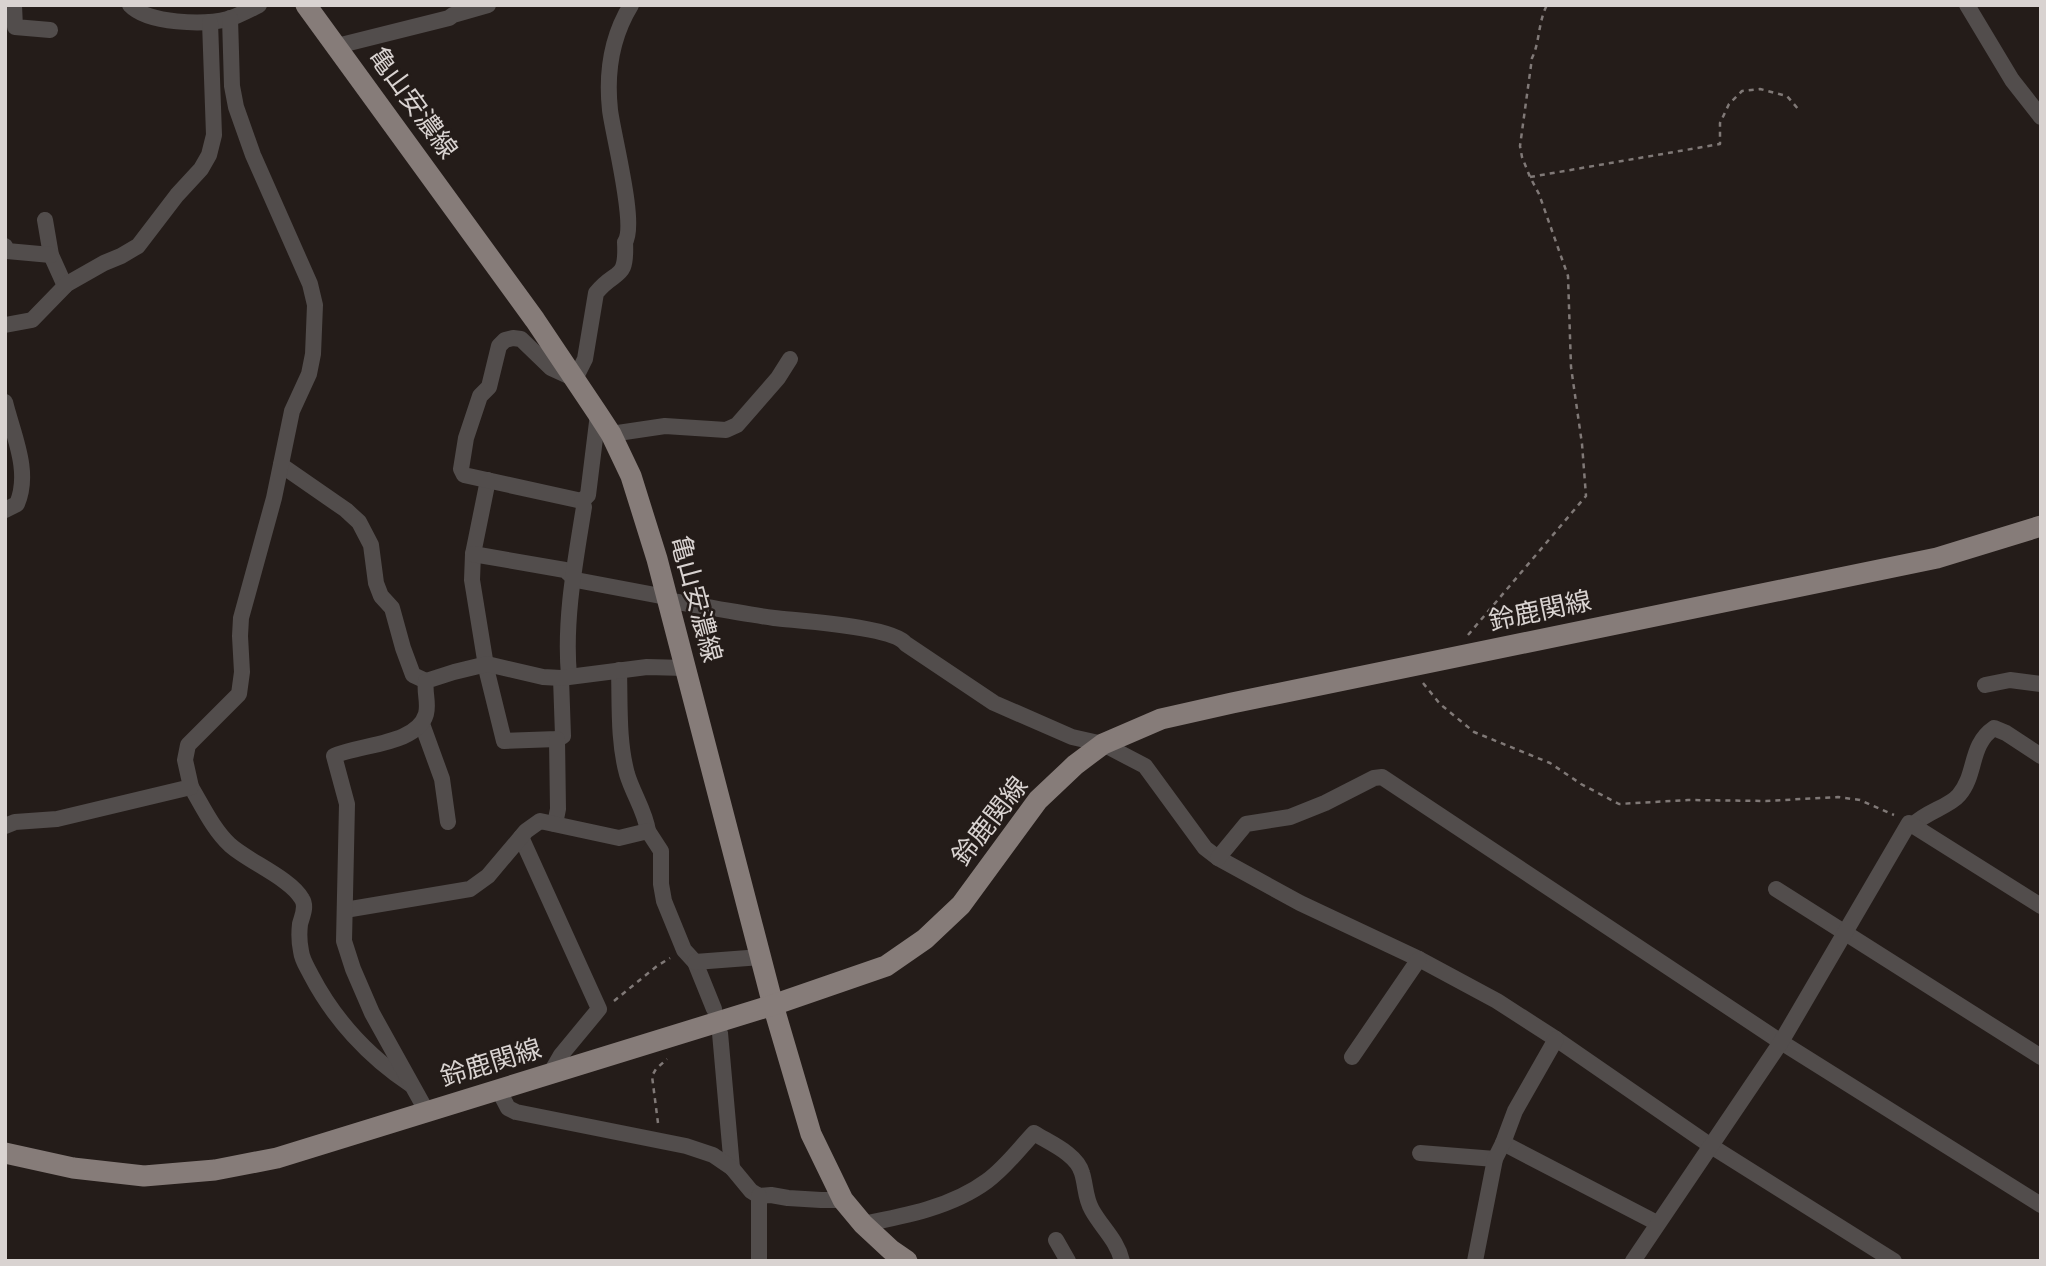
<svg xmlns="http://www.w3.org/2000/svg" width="2046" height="1266" font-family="Karla,'Noto Sans JP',sans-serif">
<rect width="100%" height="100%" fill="#241c19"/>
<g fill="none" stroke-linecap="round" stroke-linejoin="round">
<g stroke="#807977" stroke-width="2.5" stroke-dasharray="5 5" stroke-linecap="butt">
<polyline points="1530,177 1720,144 1720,123 1729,104 1742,91 1760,89 1787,96 1799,110"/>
<path d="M1468,635L1586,496L1582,444L1571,367L1568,276L1539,194L1530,177L1522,157L1520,146L1532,58C1540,42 1538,22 1547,5"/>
<polyline points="1423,683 1440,704 1474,732 1550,763 1581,784 1619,804 1688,800 1766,801 1838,797 1860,800 1894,815"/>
<polyline points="614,1001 657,966 670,958"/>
<polyline points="658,1123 652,1076 656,1069 667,1059"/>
</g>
<g stroke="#524d4c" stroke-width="16">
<polyline points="14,5 15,27 50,30"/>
<path d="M130,5C148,24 204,25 228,19C238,16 249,10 259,5"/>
<polyline points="1967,5 2012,80 2041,117"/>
<polyline points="337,46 449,18 453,15 488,5"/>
<polyline points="45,220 51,255 65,286"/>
<polyline points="5,246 7,251 51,255"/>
<polyline points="5,325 32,320 67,284 104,263 121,256 138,246 177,195 201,169 209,155 214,135 210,22"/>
<path d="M5,402C13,435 31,471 17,504L5,510"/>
<polyline points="611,434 665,426 726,430 737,425 778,378 790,359"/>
<polyline points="281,465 346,510 359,522 371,545 376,583 381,596 392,608 403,648 413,675 426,681"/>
<polyline points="488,480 473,554 472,580 487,672 504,741 557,739 563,736 561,678"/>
<path d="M582,501L464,475L461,469L466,438L480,396L489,387L499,346L505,340L513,338L521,339L551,368L575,379L585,359L596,293C616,268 627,282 625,242C637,225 613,135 610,110C606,73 612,36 631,5"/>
<polyline points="473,554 565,570 576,580 666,597"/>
<path d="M666,600C702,606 738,613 774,618C799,621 893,626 906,644L994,703L1072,737L1103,744L1145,766L1205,848L1218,858L1300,903L1419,959L1497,1001L1556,1039L1711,1146L1894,1261"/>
<path d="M619,670C620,705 618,741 627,774C633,794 645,811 648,831"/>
<path d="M569,676C564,620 575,563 584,507L582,501L588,495L598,414"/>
<polyline points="1985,685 2010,680 2041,684"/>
<polyline points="422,724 442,779 448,822"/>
<path d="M191,787C203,807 213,829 230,845C249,862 290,878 302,899C307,907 302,916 300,924C299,933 299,942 301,951C302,960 307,967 311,975C334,1019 369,1057 410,1084"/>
<polyline points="555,824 558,809 557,739"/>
<path d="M1913,825C1927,811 1949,807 1959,795C1977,774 1969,745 1994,728L2006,733L2041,756"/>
<polyline points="5,826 15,822 57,819 191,787 185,760 188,745 239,694 242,672 240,636 241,618 274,498 292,411 309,374 313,354 315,305 310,284 253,155 236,107 232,86 230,18"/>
<polyline points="521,837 599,1009 561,1055 550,1074"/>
<polyline points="1218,858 1246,824 1290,817 1325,803 1374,778 1382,777 1781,1042 2041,1205"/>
<polyline points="1776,889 2041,1057"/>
<polyline points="345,910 470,889 488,876 526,831 540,821 619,838 648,831 661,851 661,884 664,901 684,950 695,962 714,1009"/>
<polyline points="695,962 761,957"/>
<polyline points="720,1033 732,1168"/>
<polyline points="1352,1057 1419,959"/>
<polyline points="498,1089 508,1108 516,1112 686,1146 713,1155 732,1168 751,1191 759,1196 771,1195 788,1198 821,1200 843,1200"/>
<path d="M427,1112L372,1013L353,969L344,941L347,804L334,756C360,744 417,745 426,714C429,703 424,692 426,681L454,672L487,664L543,677L561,678L647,667L685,668"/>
<polyline points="1503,1143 1657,1223"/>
<polyline points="1420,1153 1495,1159"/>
<polyline points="759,1196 759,1261"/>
<path d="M863,1224C905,1216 952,1207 987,1181C1005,1168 1019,1149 1034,1133C1050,1143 1077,1154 1082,1173C1086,1186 1085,1198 1092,1210C1102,1228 1117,1240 1122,1261"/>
<polyline points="1056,1240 1068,1261"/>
<polyline points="1475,1261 1495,1159 1503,1143 1515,1111 1556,1039"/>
<polyline points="1633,1261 1781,1042 1909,823 2041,906"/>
</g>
<g stroke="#867c79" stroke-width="21">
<polyline points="306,5 535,320 598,414 611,434 631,476 657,559 773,1005 811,1134 843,1200 863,1224 891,1250 907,1261"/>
<polyline points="5,1153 73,1168 144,1176 215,1170 277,1158 773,1005 886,966 925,939 961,905 1038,800 1075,765 1103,744 1161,719 1232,703 1937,558 2041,526"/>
</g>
</g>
<g text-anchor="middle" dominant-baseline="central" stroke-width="5" stroke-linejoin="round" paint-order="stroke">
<g font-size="26" fill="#d9d3d1" stroke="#241c19">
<text transform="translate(413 103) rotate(54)">亀山安濃線</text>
<text transform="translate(696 599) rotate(75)">亀山安濃線</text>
<text transform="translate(1540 611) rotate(-12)">鈴鹿関線</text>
<text transform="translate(990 821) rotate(-52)">鈴鹿関線</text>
<text transform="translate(491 1063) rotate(-17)">鈴鹿関線</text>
</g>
</g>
<rect width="2046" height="1266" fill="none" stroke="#d9d3d1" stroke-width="14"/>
</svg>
